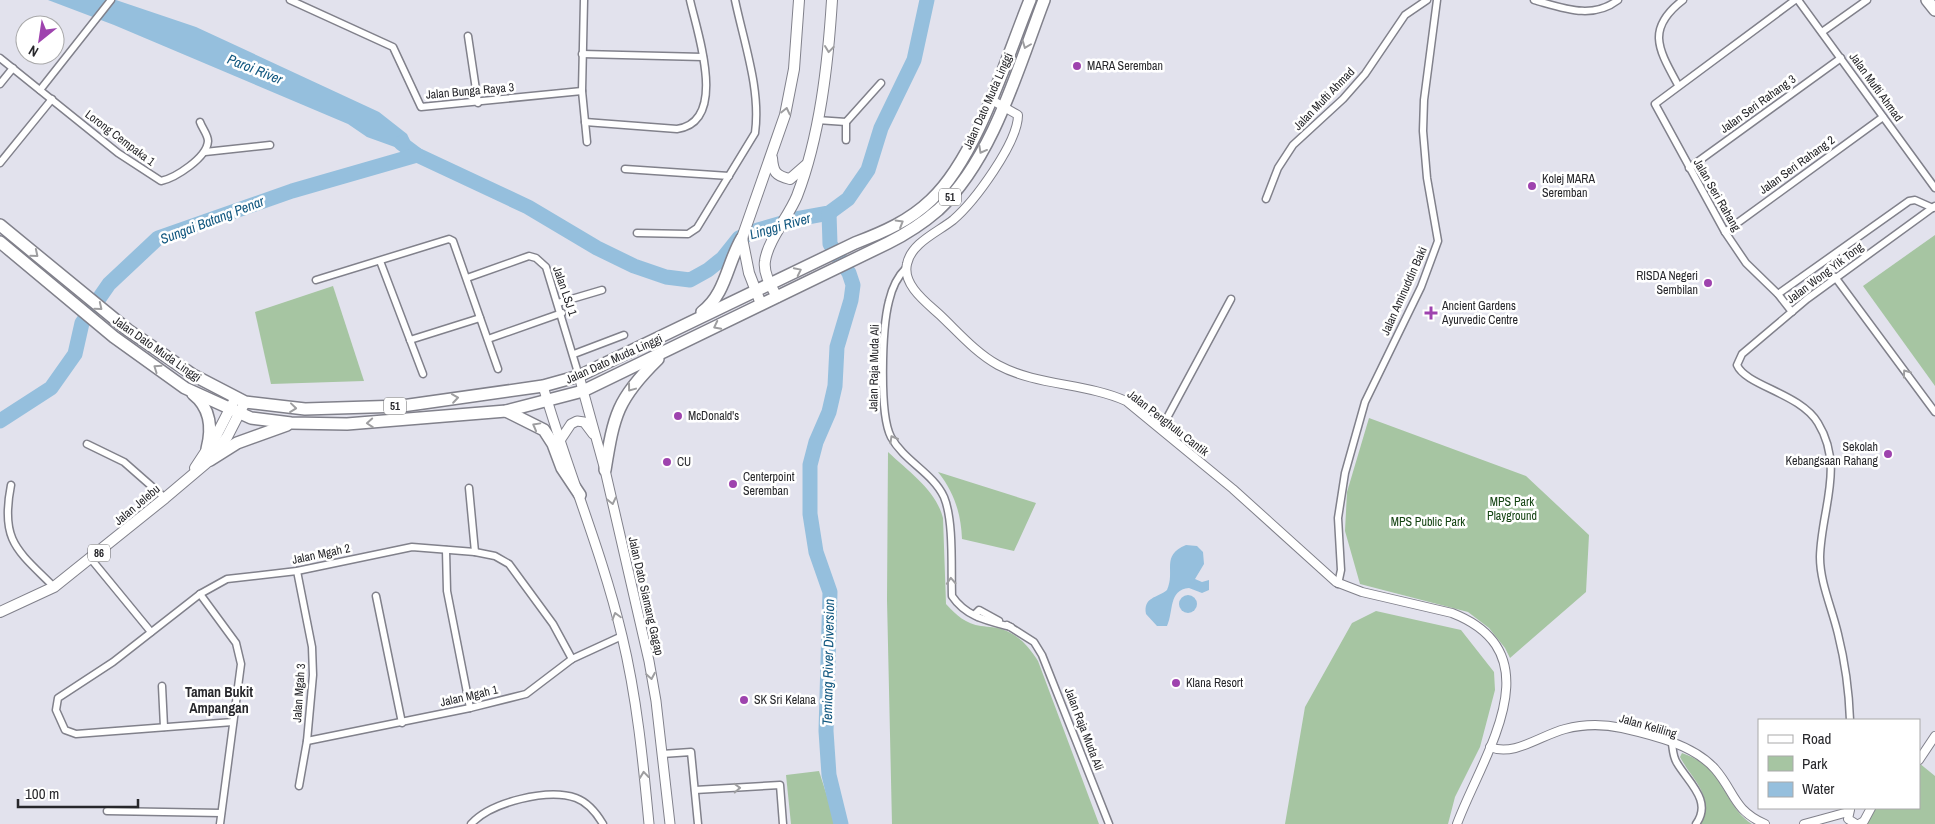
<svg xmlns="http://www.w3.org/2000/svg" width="1935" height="824" font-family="'Archivo Narrow',sans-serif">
<rect width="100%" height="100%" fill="#e2e2ed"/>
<g fill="#a6c5a2">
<polygon points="1935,235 1935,386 1863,286"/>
<polygon points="333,286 364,381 271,384 255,312"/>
<polygon points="1369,418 1526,476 1589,535 1586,592 1510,658 1505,648 1489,628 1468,612 1360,584 1345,531 1347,492"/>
<path d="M888,452C909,472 936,490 943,518L946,604C956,615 966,624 981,626C989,627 997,627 1004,630C1020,636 1029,647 1038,661L1099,824H892L887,600Z"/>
<path d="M938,472L1036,503L1014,551L962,539C961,513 954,492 938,472Z"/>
<polygon points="1376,611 1461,630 1494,672 1495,690 1480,747 1455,797 1448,824 1285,824 1305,707 1352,623"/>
<path d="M1682,753C1692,757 1702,761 1709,769C1726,786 1731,811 1752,824H1701C1715,795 1692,780 1680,757Z"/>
<polygon points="1919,763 1935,776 1935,824 1864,824 1873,808 1919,808"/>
<polygon points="819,771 836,824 791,824 786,775"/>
</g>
<g fill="#95bfdd">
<polygon points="48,0 116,0 196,27 379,112 407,134 417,155 367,137 348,124 114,25"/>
<path d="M1186,545L1197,546L1203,552L1204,564L1195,579L1202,582L1209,580V590L1202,593L1189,588C1168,590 1174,611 1167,626H1157L1146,614C1143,597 1157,598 1167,590C1176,571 1160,556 1186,545Z"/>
<circle cx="1188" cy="604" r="9"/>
</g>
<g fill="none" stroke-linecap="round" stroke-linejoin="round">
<g stroke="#95bfdd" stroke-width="15">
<polyline points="401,143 417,155 528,207 597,248 634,266 666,277 690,280 708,270 723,258 739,238 758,230 796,219 829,213 848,199 868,170 881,128 914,60 927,0"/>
<polyline points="829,213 830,244 849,273 853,285 851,300 837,347 835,386 829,412 816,442 810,465 810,514 816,552 830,592 826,731 829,775 841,824"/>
<polyline points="0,421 51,388 75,354 82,323 109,284 158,238 292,191 417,155"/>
</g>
<g stroke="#81818b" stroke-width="9">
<g id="minor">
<polyline points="290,0 393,47 421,107 582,91"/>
<polyline points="584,0 582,91 587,142"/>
<path d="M1534,0C1563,8 1592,20 1618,0"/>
<polyline points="1798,0 1935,188"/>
<polyline points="1822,32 1867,0"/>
<polyline points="468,36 478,103"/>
<polyline points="582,54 703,57"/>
<path d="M0,58L118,153L161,181C175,178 207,158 208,141C208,135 202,128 200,122"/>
<polyline points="0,84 13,68"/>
<path d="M1678,85C1659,50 1645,29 1683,0"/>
<polyline points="40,90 111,0"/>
<polyline points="817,120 846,122 881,83"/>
<path d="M585,122L677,129C729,122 697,32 690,0"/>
<polyline points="846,122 846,140"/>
<polyline points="205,152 270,145"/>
<polyline points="0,163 52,99"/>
<polyline points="1689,168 1841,58"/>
<polyline points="625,169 729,176"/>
<polyline points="1266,199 1278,168 1293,145 1343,99 1365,74 1405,15 1427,0"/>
<polyline points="1725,232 1883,117"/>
<path d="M637,233L688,234L697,228L755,133C761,90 744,43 735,0"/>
<polyline points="380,261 423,374"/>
<path d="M906,268C897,277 892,288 889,301C882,328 879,414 891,437C904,461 933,473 944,497C954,521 951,569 952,596C966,617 988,621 1011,627"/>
<polyline points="1835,277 1935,412"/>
<polyline points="467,278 529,256 536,258 546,267 579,376"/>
<polyline points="316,280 449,239 453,241 498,369"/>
<polyline points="1778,294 1909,201 1915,200 1933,208"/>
<polyline points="558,303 602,290"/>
<polyline points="1792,312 1778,294 1746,263 1725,232 1655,104 1795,0"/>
<polyline points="488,339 562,313"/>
<polyline points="410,340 480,318"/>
<polyline points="574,354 624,335"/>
<polyline points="1161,429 1231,299"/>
<polyline points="87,444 124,462 165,498"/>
<path d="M11,485C0,541 17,550 54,587"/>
<polyline points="469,488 475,552"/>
<polyline points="446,550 447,591 470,708"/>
<polyline points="91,559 151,632"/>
<polyline points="297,571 312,647 313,675 307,741 299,786"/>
<polyline points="1338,584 1341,570 1338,518 1345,473 1365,402 1421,287 1438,241 1427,178 1423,131 1424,100 1437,0"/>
<polyline points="200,594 236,643 241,664 220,824"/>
<polyline points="376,596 402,723"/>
<polyline points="978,617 975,614 979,610 999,621"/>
<polyline points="1007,625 1034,642 1042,655 1109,824"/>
<polyline points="162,686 164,727"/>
<path d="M1850,720C1849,691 1845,662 1838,634C1832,608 1820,583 1820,557C1821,510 1845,467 1818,423C1800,393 1746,386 1737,365L1742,354L1807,299L1935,206"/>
<polyline points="233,722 76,734 65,730 56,710 58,698 113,662 200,594 227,579 297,571 412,547 475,552 495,556 509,564 553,624 572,659"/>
<polyline points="307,741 470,708 526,694 572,659 622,636"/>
<path d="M1672,744C1673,750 1673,757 1677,763C1688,782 1713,801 1696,824"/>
<polyline points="662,754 691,752 698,824"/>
<polyline points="695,790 780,785 783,824"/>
<polyline points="107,811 221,813"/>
<path d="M471,824C491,802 548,788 576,798C587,802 597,814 603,824"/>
</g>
</g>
<g stroke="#81818b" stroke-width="10">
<g id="tertiary">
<path d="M990,99L1018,115C1018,143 974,202 953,220C938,232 911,243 907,264C902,285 927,303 940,315C958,332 976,353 998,365C1037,386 1086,383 1126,401L1233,489L1336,582L1362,592L1452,613C1557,654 1482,756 1457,824"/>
<path d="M1490,747C1514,757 1541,735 1565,729C1584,724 1603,724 1622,728C1653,735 1694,745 1715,769C1735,792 1733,810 1765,824"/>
<polyline points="1919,760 1935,736"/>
<polyline points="1850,810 1848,819 1856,824"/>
<polyline points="1804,824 1848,812"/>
<polyline points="1859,824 1864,821 1871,808"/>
</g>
</g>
<g stroke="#81818b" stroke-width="11">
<g id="secondary">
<polyline points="579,376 605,470 649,661 656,701 670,824"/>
<path d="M543,386C567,470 602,551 622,636C637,698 643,761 649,824"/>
<polyline points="561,439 571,424 577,421 584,422 593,434"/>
</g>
</g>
<g stroke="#81818b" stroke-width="12">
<g id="primary">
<path d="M772,158C773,172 776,176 790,179L806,165"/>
<path d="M777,297C771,286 763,273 765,261C768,240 789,216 797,196C820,136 828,64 832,0"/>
<polyline points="761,304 749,273 742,238 785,115 794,69 799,0"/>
<polyline points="195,468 216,436 233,403"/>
<polyline points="0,612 54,587 165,498 210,460 227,437 245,402"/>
</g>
</g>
<g stroke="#81818b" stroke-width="14">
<g id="trunk">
<polyline points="1927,0 1935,10"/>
<path d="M0,225L128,330L193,375L245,402L305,409L402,406L543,386L579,376L855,243C884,232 909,221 931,200C977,157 1006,59 1030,0"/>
<path d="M0,242L114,337L185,388L251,418L291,423L347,424L506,411L583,391L888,243C906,234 923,223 938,210C993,159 1018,68 1044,0"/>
<path d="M702,312C726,294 727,263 742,238"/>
<path d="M193,394C211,408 212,430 207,449"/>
<polyline points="506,411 544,430 553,444 562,468 580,495"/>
<polyline points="210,460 237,443 287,425"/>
<path d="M605,470C614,415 617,399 658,359"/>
</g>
</g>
<use href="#minor" stroke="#fff" stroke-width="6"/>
<use href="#tertiary" stroke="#fff" stroke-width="8"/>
<use href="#secondary" stroke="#fff" stroke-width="9"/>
<use href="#primary" stroke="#fff" stroke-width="10"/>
<use href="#trunk" stroke="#fff" stroke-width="11"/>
</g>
<defs><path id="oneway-chevron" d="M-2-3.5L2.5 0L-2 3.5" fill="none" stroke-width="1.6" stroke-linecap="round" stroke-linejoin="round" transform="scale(1.25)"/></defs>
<g stroke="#9e9ea0">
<use href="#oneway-chevron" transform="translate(1026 45) rotate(111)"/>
<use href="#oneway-chevron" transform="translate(829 49) rotate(97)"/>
<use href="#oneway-chevron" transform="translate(786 111) rotate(-77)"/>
<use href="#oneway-chevron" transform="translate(982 150) rotate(119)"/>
<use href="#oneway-chevron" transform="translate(900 223) rotate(-31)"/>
<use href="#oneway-chevron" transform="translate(35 254) rotate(40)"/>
<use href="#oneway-chevron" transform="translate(798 271) rotate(-26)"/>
<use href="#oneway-chevron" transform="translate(99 307) rotate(39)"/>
<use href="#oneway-chevron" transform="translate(717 326) rotate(153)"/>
<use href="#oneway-chevron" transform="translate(157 368) rotate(-145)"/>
<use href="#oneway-chevron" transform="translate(1906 373) rotate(-126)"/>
<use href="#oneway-chevron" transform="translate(631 388) rotate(127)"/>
<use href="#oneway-chevron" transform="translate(455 398) rotate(-8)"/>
<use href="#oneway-chevron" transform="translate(293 408) rotate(6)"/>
<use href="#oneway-chevron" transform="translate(370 423) rotate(176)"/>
<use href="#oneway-chevron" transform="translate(536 426) rotate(-151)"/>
<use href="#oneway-chevron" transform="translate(893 439) rotate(-120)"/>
<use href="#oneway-chevron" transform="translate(612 501) rotate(77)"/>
<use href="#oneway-chevron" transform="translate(951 581) rotate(-93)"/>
<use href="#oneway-chevron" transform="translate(616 616) rotate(-106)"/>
<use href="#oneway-chevron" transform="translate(651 676) rotate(80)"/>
<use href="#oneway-chevron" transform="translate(644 775) rotate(-96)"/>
<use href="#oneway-chevron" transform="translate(737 788) rotate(-3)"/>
</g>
<g fill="#9e43ae" stroke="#fff" stroke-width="2">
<circle cx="1077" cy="66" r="5"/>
<circle cx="1532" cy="186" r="5"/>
<circle cx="1708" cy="283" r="5"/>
<path d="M1428.5 305.5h5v5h5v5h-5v5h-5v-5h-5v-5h5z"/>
<circle cx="678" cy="416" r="5"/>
<circle cx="1888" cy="454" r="5"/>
<circle cx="667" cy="462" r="5"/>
<circle cx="733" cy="484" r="5"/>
<circle cx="1176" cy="683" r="5"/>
<circle cx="744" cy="700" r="5"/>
</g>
<g text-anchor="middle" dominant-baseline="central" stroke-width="5" stroke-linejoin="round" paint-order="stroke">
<g fill="#fff" stroke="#68686b" stroke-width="1">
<rect x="939" y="188.5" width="22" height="17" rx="4"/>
<rect x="384" y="397.5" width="22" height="17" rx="4"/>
<rect x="88" y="544.5" width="22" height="17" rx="4"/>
</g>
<g font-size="11" font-weight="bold" fill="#27272b">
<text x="950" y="197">51</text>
<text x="395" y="406">51</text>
<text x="99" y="553">86</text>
</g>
<g font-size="12" fill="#27272b" stroke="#fff" text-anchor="start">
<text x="1087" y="66">MARA Seremban</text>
<text x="1542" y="179">Kolej MARA<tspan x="1542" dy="14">Seremban</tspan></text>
<text x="1698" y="276" text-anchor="end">RISDA Negeri<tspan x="1698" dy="14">Sembilan</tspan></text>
<text x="1442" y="306">Ancient Gardens<tspan x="1442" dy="14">Ayurvedic Centre</tspan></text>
<text x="688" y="416">McDonald's</text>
<text x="1878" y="447" text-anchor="end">Sekolah<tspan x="1878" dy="14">Kebangsaan Rahang</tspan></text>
<text x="677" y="462">CU</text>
<text x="743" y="477">Centerpoint<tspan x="743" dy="14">Seremban</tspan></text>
<text x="1186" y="683">Klana Resort</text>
<text x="754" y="700">SK Sri Kelana</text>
</g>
<g font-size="12" fill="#27272b" stroke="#fff">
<text transform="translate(1876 87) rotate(54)">Jalan Mufti Ahmad</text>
<text transform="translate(470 91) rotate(-5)">Jalan Bunga Raya 3</text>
<text transform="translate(1324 99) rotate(-46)">Jalan Mufti Ahmad</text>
<text transform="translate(988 101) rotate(-66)">Jalan Dato Muda Linggi</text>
<text transform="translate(1758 104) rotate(-36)">Jalan Seri Rahang 3</text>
<text transform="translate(120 138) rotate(37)">Lorong Cempaka 1</text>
<text transform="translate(1797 165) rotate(-36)">Jalan Seri Rahang 2</text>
<text transform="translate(1717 195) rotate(60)">Jalan Seri Rahang</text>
<text transform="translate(1825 273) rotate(-37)">Jalan Wong Yik Tong</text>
<text transform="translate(565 291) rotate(71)">Jalan LSJ 1</text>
<text transform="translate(1404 291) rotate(-66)">Jalan Aminuddin Baki</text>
<text transform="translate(157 349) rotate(35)">Jalan Dato Muda Linggi</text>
<text transform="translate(614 359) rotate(-24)">Jalan Dato Muda Linggi</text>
<text transform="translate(874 368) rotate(-89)">Jalan Raja Muda Ali</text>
<text transform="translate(1168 423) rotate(38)">Jalan Penghulu Cantik</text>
<text transform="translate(137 505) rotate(-40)">Jalan Jelebu</text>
<text transform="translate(321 554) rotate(-12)">Jalan Mgah 2</text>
<text transform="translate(646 596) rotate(77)">Jalan Dato Siamang Gagap</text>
<text transform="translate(299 693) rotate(-86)">Jalan Mgah 3</text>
<text transform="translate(469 696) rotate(-13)">Jalan Mgah 1</text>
<text transform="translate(1648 726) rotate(16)">Jalan Keliling</text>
<text transform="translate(1084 729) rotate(69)">Jalan Raja Muda Ali</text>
</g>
<g font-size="12" fill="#144312" stroke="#fff">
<text x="1512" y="502">MPS Park<tspan x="1512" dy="14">Playground</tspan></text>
<text x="1428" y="522">MPS Public Park</text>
</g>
<g font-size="14" font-style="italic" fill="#11577f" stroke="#fff">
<text transform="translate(255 69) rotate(22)">Paroi River</text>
<text transform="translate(212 220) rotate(-21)">Sungai Batang Penar</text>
<text transform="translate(780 226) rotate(-16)">Linggi River</text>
<text transform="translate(828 662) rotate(-89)">Temiang River Diversion</text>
</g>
<g font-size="14" font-weight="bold" fill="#27272b" stroke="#fff">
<text x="219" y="692">Taman Bukit<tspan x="219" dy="16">Ampangan</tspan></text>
</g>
</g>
<rect x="1758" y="719" width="162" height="90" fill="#ffffff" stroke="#a9a9aa"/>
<rect x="1768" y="735" width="25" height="8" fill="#ffffff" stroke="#a9a9aa"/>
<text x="1802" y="744" font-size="15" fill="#27272b">Road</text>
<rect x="1768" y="756" width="25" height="15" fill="#a6c5a2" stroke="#a9a9aa"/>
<text x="1802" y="769" font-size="15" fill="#27272b">Park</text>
<rect x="1768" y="782" width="25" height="15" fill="#95bfdd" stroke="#a9a9aa"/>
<text x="1802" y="794" font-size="15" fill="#27272b">Water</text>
<g transform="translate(40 40) rotate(210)"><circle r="24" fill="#ffffff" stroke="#a9a9aa"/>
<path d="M0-4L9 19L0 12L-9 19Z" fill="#9e43ae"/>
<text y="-8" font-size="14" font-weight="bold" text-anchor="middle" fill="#27272b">N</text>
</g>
<path d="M18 799v8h120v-8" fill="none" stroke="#27272b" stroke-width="2.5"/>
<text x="25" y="799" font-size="15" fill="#27272b" stroke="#ffffff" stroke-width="4" paint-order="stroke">100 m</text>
</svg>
